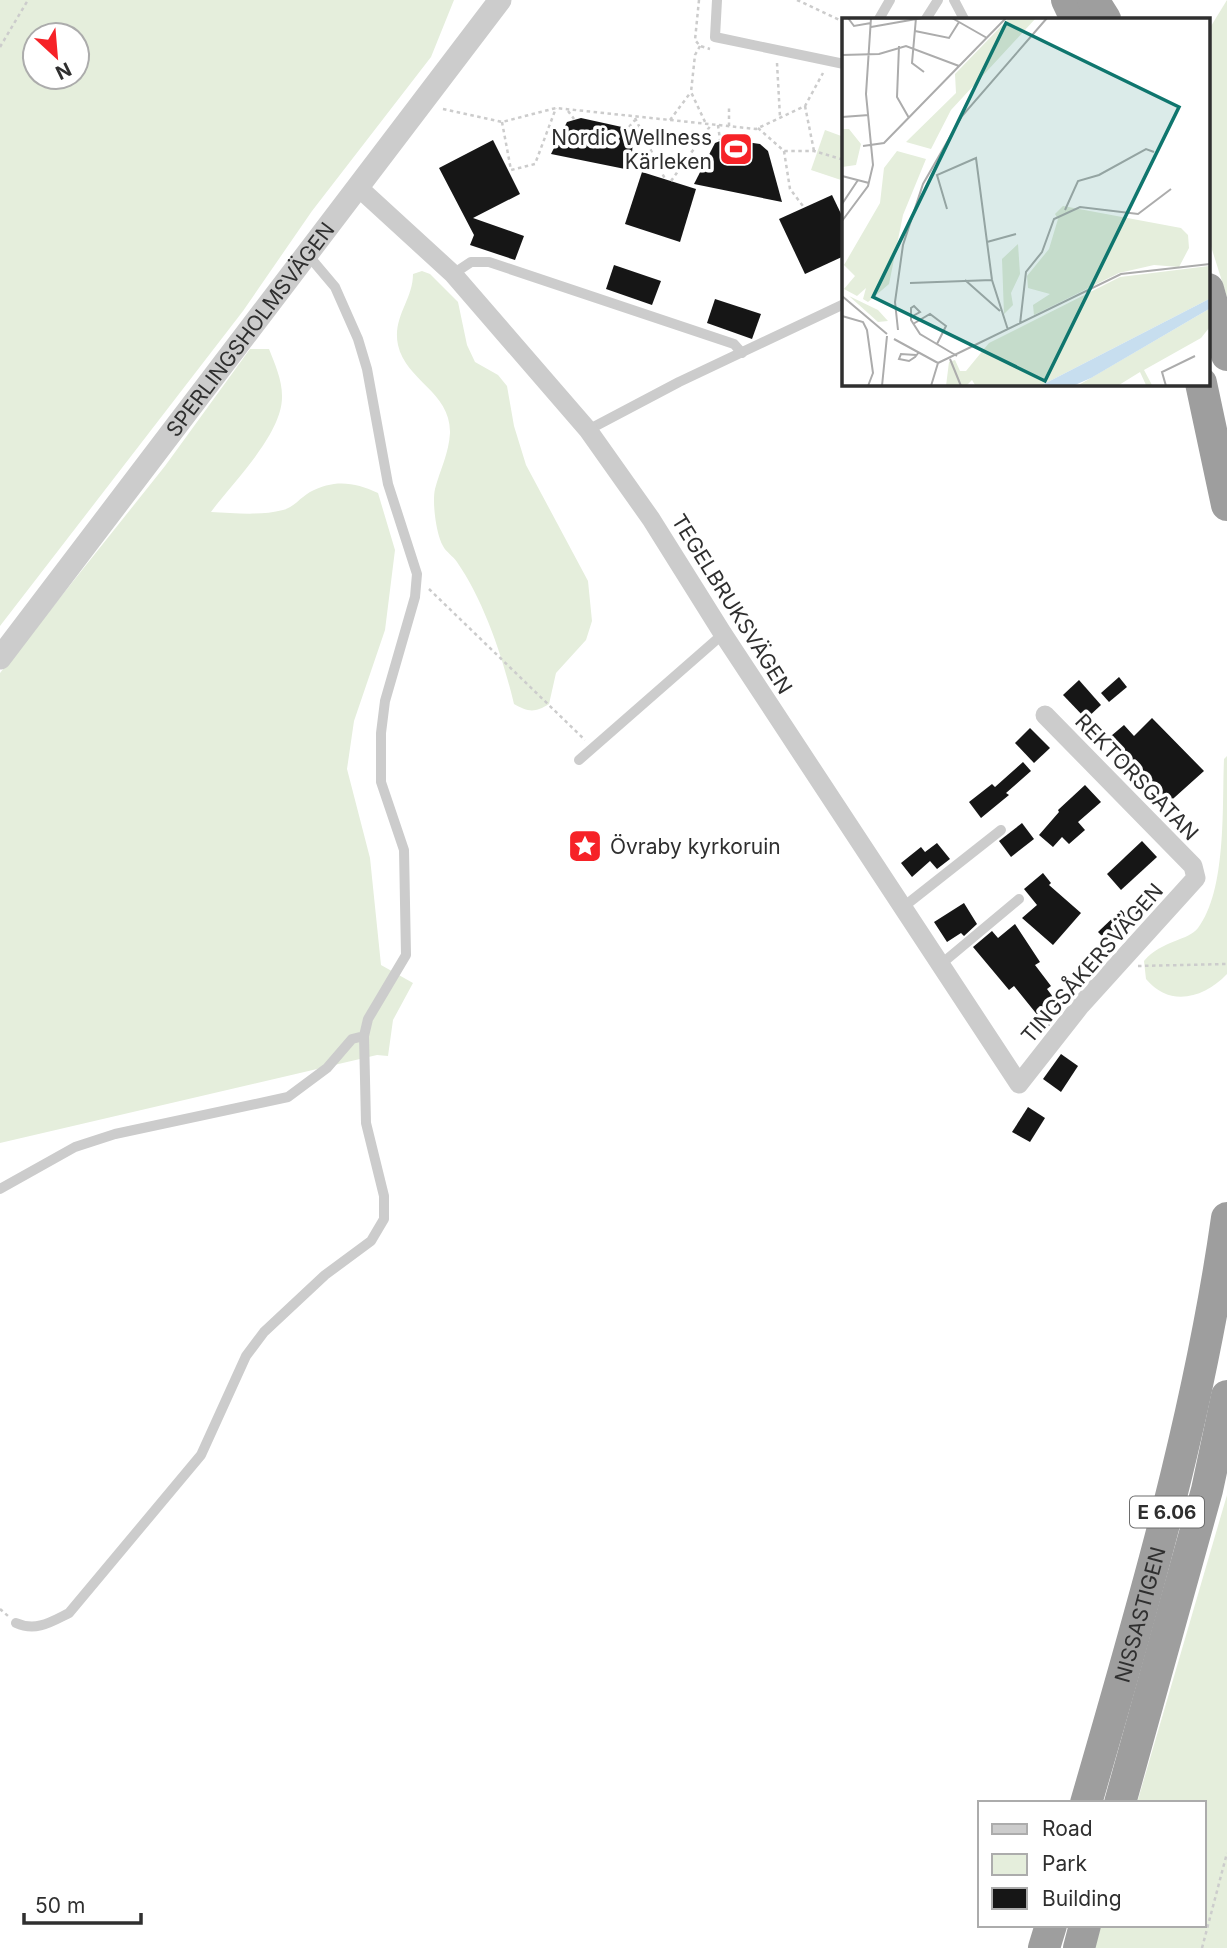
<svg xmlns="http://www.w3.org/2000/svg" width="1227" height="1948" font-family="Inter,sans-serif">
<rect width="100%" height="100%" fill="#fff"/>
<g fill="#e5eedc" fill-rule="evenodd">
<path d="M0,0H454L431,57L312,211L243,311L0,626ZM35,35H77V77H35Z"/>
<polygon points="1227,0 1227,297 1208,237 1208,31"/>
<polygon points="825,130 844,137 844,181 811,170"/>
<path d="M422,271L430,274L458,302L467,345L475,362L498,375L507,386L514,426L526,465L588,581L592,621L586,640L556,673L549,704C535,713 528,712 514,704C503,658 484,601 457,562C453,556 446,552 443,546C436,534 432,502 435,489C440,470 449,453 450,433C451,392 406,381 398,345C392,317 413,300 413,274Z"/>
<path d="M250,349H269C275,364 282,380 282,396C283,434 232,483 211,512C234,513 260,516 283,510C293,508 301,497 310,492C334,479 355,482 378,493L395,550L385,630L354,721L347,769L370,858L381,965L413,983L393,1020L388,1056L377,1055L0,1143V673L165,466Z"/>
<path d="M1227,756V974C1204,998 1170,1008 1146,979L1144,961C1162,940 1188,941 1198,928C1227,890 1222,805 1224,759Z"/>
<polygon points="1227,1495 1227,1948 1095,1948 1101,1925 1204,1925 1204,1803 1137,1803"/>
</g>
<g fill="#161616">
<polygon points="581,118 631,129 634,134 630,170 551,154 567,122"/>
<polygon points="725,139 760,144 768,151 782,202 694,184 715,143"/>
<polygon points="493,140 520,194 473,218 524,236 515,260 470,245 474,235 439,168"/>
<polygon points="642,172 696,189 680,242 625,224"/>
<polygon points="832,195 844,220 844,256 805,274 779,219"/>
<polygon points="614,265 661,281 652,305 606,289"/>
<polygon points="715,299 761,314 752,339 707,323"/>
<polygon points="1119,677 1127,687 1109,702 1101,693"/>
<polygon points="1079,680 1101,705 1086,719 1063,695"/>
<polygon points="1152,718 1204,771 1165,806 1129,761 1126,764 1113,749 1118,744 1111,736 1124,725 1134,736"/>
<polygon points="1030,728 1050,748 1034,763 1015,743"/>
<polygon points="1023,762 1031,771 1006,793 1009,795 981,818 969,802 992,784 995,787"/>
<polygon points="1085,785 1101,802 1078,822 1085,830 1069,844 1062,837 1053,847 1039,835 1059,812 1058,810"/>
<polygon points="1022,823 1034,839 1011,857 999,841"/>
<polygon points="1142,841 1157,857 1121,890 1107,874"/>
<polygon points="937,843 950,859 937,869 930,861 912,877 901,863 921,847 925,852"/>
<polygon points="1043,873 1051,883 1049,885 1081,913 1053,945 1022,918 1037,905 1024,889"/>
<polygon points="964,903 977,924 964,936 961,933 947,942 934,922"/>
<polygon points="1121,910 1135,923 1112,946 1098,932"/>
<polygon points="1015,924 1040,962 1035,965 1051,986 1047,989 1062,1009 1045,1031 1036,1019 1039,1017 1014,986 1009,990 973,947 992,931 998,938"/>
<polygon points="1061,1054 1078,1066 1061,1092 1043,1079"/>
<polygon points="1028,1107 1045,1118 1030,1142 1012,1132"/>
</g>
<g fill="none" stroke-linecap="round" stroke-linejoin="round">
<g stroke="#ccc" stroke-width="2.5" stroke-dasharray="3.5 3.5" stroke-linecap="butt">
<polyline points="699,0 695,40 700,46 710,49"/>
<polyline points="797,0 844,22"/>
<polyline points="700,46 695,55 691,92 706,124"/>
<polyline points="0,47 28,0"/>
<polyline points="777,63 780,117"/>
<polyline points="805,106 814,151"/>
<polyline points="443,109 502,122 556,108 756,129 805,106 823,73"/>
<polyline points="568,111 574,119"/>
<polyline points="635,118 665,179"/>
<polyline points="670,120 691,92"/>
<polyline points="502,122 511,170 535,164 556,108"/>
<polyline points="718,125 720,140"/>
<polyline points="729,126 729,106"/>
<polyline points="629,127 635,120"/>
<polyline points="758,128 784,151 814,151 844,160"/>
<polyline points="784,151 790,189 803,206"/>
<polyline points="671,181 711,125"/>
<polyline points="429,589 585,740"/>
<polyline points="1138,966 1227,964"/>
<polyline points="0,1609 8,1616"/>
<polyline points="1202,1948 1227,1853"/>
</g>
<g stroke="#ccc" stroke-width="10">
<polyline points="717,0 715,37 844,64"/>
<polyline points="954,0 964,19"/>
<polyline points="879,19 890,0"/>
<polyline points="926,19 938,0"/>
<polyline points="453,274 471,262 489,262 734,344 742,353"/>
<polyline points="588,430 679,382 844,304"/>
<polyline points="579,760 723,634"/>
<polyline points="902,908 1001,830"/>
<polyline points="940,965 1019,899"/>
<polyline points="0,1189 75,1147 115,1134 288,1097 327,1068 352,1039 364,1036 368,1019 406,955 404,850 381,782 381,733 385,701 415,597 417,574 388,484 367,369 358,339 335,287 308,255"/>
<path d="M16,1623C36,1632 51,1622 69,1613L201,1455L246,1356L264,1332L325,1275L371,1241L384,1219V1196L366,1123L364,1036"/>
</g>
<polyline stroke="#ccc" stroke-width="19" points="358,187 453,274 588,430 651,519 723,634 1019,1084 1081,1005 1196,878 1193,866 1045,715"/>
<path stroke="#ccc" stroke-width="23" id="s1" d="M0,658L500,0"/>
<g stroke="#9e9e9e" stroke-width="32">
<polyline points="1067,0 1076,19"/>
<polyline points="1093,0 1105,19"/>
<polyline points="1208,289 1227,355"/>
<polyline points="1201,383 1227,505"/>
<path id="s2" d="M1086,1803C1142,1610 1199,1416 1227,1218"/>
<polyline points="1120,1803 1207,1490 1227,1396"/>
<polyline points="1044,1948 1051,1925"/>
<polyline points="1079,1948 1085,1925"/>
</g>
</g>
<defs>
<g id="stadium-square" transform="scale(1.75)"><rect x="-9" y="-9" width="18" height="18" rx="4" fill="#f62227" stroke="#fff"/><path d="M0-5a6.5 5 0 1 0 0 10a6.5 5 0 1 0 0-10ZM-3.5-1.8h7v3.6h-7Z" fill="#fff"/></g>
<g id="sight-square" transform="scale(1.75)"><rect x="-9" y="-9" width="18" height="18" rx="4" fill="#f62227" stroke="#fff"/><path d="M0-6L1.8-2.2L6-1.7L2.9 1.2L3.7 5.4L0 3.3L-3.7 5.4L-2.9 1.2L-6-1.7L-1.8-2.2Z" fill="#fff"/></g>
</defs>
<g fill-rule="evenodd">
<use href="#stadium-square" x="736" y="149"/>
<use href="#sight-square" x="585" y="846"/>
</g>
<g text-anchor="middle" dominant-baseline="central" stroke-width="7" stroke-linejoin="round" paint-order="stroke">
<rect fill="#fff" stroke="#6d6d6d" stroke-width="2" x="1130" y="1496.5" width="74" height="31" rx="5"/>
<g font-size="19" font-weight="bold" fill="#2f2f2f">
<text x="1167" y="1512">E 6.06</text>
</g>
<g font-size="21" fill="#2f2f2f" stroke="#fff" text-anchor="end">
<text x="712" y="137">Nordic Wellness<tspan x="712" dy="24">Kärleken</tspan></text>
<text x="610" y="846" text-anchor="start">Övraby kyrkoruin</text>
</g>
<g font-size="21" fill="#2f2f2f" stroke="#fff">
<text stroke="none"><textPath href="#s1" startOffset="413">SPERLINGSHOLMSVÄGEN</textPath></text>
<text transform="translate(732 604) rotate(58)">TEGELBRUKSVÄGEN</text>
<text transform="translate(1137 777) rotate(46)">REKTORSGATAN</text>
<text transform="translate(1092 963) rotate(-49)">TINGSÅKERSVÄGEN</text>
<text stroke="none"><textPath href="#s2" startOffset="196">NISSASTIGEN</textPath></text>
</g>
</g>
<g transform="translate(842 18)">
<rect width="368" height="368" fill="#fff"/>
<path d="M167,0H194L109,92L89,131L64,124L114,75L113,56ZM0,111H7L19,126L14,147L0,149ZM55,133L84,141L61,197L47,266L26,284L21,281L24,270L15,278L2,271L13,258L2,247L38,185L42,150ZM221,188L339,210L346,217L347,230L337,249L312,247L277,255L192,297L191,287L208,276L186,270L185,258L207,231L216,201L213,196ZM176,226L178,256L169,275L171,287L162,296L160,241ZM367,248V281L200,367H133L130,362L125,367L104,368L107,344L113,342L118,353H124L147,325L278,259ZM7,278L36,292L46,303L36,304ZM367,291V310L359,320L302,352L310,367H304L298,354L277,367L235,368Z" fill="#e5eedc"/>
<path d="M367,281V291L249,360L233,367H200Z" fill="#c7deef"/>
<path fill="none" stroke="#acacac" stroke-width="2" d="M6,0L12,8L29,5M74,0L70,45L82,54M110,0L145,20M29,9L80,0M73,13L107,20L117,4M57,28L55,79L67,100M0,37L37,36L64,28L117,48M0,99L27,97M21,128L42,125L164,0M0,158L27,165M0,186L16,162M105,191L95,157L134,140L150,262L166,312M223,192L236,163L257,157L304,131L312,134M0,203L26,168L31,147L24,76L29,0M145,224L174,216M123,262L158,293M68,265L150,262M0,278L45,316M0,298L21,304L25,312L31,355L26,368M69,299L78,294L72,288L69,290V302L78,316L115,338M71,306L88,296L104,308L95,326M178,306L184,254L200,234L212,201L238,189L296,196L329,171M56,312L53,284L61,227L81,166L120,98L205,0M52,321L96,345M74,337L59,336L57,341L67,343L73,339L77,334M108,341L119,368M96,345L279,256L368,246M40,368L45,318M89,368L96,345M324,368L320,354L353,338"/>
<path fill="#0f766e" fill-opacity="0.15" stroke="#0f766e" stroke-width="3.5" d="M164,5L337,89L203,363L31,279Z"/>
<rect width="368" height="368" fill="none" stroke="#2f2f2f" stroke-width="3.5"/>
</g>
<rect x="978" y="1801" width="228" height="126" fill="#ffffff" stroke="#acacac" stroke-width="2"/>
<rect x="992" y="1824" width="35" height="10" fill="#cccccc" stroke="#acacac" stroke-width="2"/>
<text x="1042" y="1836" font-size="21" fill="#2f2f2f">Road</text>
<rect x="992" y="1854" width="35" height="21" fill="#e5eedc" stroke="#acacac" stroke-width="2"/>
<text x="1042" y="1871" font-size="21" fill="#2f2f2f">Park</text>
<rect x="992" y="1888" width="35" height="21" fill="#161616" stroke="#acacac" stroke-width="2"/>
<text x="1042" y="1906" font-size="21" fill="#2f2f2f">Building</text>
<g transform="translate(56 56) rotate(154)"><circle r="33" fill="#ffffff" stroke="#acacac" stroke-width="2"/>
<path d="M0-5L12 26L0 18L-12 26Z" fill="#f62227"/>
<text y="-10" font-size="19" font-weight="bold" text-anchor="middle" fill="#2f2f2f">N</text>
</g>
<path d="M24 1913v10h117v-10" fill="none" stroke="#2f2f2f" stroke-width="3.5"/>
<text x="35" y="1913" font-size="21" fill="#2f2f2f" stroke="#ffffff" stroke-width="5" paint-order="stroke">50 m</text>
</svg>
